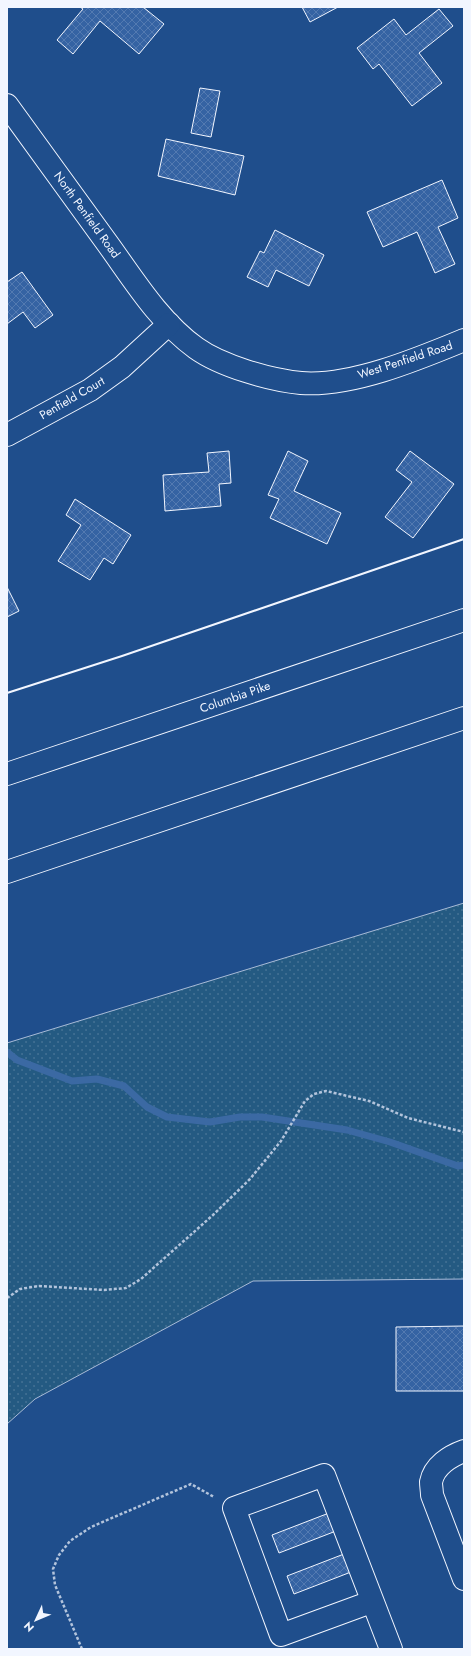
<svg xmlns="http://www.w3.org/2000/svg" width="471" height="1656" font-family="Jost,sans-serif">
<defs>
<pattern id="green-dots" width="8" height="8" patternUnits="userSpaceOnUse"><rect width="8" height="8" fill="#245a82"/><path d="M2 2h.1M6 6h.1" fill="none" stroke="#447295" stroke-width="1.8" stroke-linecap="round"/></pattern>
<pattern id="building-cross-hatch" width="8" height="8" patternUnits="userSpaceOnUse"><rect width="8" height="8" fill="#3563a3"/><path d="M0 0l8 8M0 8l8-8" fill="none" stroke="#537ab1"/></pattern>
</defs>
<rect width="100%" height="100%" fill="#1f4e8c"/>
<polygon fill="url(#green-dots)" stroke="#a8bbd7" points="464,903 464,1279 253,1281 35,1399 7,1424 7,1043"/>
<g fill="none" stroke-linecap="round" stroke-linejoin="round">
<polyline stroke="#3b69a3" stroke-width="7" points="7,1052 17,1060 72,1081 97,1079 124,1086 147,1107 167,1117 210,1122 240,1117 262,1117 347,1130 390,1142 458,1166 464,1165"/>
</g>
<g fill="url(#building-cross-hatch)" stroke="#f2f6ff">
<polygon points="80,7 143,7 164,24 139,54 100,21 73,54 57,40 83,9"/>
<polygon points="302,7 338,7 310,22"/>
<polygon points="439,9 453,26 419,53 442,83 412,106 379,64 373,69 357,48 394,19 406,35"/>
<polygon points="200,88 220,91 211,137 191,133"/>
<polygon points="166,139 244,156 235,195 158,176"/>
<polygon points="442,180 458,218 438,227 455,264 435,273 417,232 383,247 367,212"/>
<polygon points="275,230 324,255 309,286 276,270 268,287 247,277 260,251 264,253"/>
<polygon points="22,272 53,315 35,328 23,312 7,324 7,282"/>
<polygon points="229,451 231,483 219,484 221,506 165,511 163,475 209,472 207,453"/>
<polygon points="288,451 308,461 294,491 341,513 327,544 270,518 279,499 268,495"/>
<polygon points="410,451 454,484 413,538 385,517 412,482 396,470"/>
<polygon points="75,499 131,535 113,564 104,558 90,580 58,561 81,525 66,515"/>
<polygon points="7,587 19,611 7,617"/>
<polygon points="464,1326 464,1391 396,1391 396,1327"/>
<polygon points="329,1513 336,1531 279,1553 272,1535"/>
<polygon points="344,1554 351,1572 294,1594 287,1576"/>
</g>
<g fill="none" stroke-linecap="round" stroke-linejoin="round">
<g stroke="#f2f6ff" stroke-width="24">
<g id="minor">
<path d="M7,105C41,152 76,200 110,247C135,282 160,322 196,348C221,366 270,380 301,383C351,387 418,359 464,340"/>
<polyline points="7,435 90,390 122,367 169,324"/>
<path d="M464,1451C450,1456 434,1466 431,1482C431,1486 432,1491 432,1495L464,1579"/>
<polyline points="371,1602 281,1635 234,1508 324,1475 391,1649"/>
</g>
</g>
<g stroke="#f2f6ff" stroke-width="24">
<g id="highway">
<polyline points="7,774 464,620"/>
<polyline points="7,872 464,718"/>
</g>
</g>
<g stroke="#b3c4dc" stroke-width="2.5" stroke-dasharray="3 2" stroke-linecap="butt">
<polyline points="7,1298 20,1289 39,1286 104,1290 126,1288 141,1279 213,1215 250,1179 281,1141 305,1101 314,1094 326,1091 369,1101 408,1118 464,1132"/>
<polyline points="82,1649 55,1585 53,1569 59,1555 70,1541 91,1527 191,1484 214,1497"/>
</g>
<use href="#minor" stroke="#1f4e8c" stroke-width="22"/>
<use href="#highway" stroke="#1f4e8c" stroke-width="22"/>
<polyline stroke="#f2f6ff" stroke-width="2" points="7,693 122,656 464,539"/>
</g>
<g text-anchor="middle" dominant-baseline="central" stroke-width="3" stroke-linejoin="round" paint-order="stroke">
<g font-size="12" fill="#f2f6ff" stroke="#1f4e8c">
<text transform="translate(87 215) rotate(54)">North Penfield Road</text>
<text transform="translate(405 360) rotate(-18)">West Penfield Road</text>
<text transform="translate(72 398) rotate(-30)">Penfield Court</text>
<text transform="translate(235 697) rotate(-19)">Columbia Pike</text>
</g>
</g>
<rect width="471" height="1656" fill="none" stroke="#f2f6ff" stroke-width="16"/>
<g transform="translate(36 1620) rotate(226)" stroke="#1f4e8c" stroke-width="3" paint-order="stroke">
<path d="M0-3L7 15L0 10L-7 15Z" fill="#f2f6ff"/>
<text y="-6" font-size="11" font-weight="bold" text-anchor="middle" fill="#f2f6ff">N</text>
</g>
</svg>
